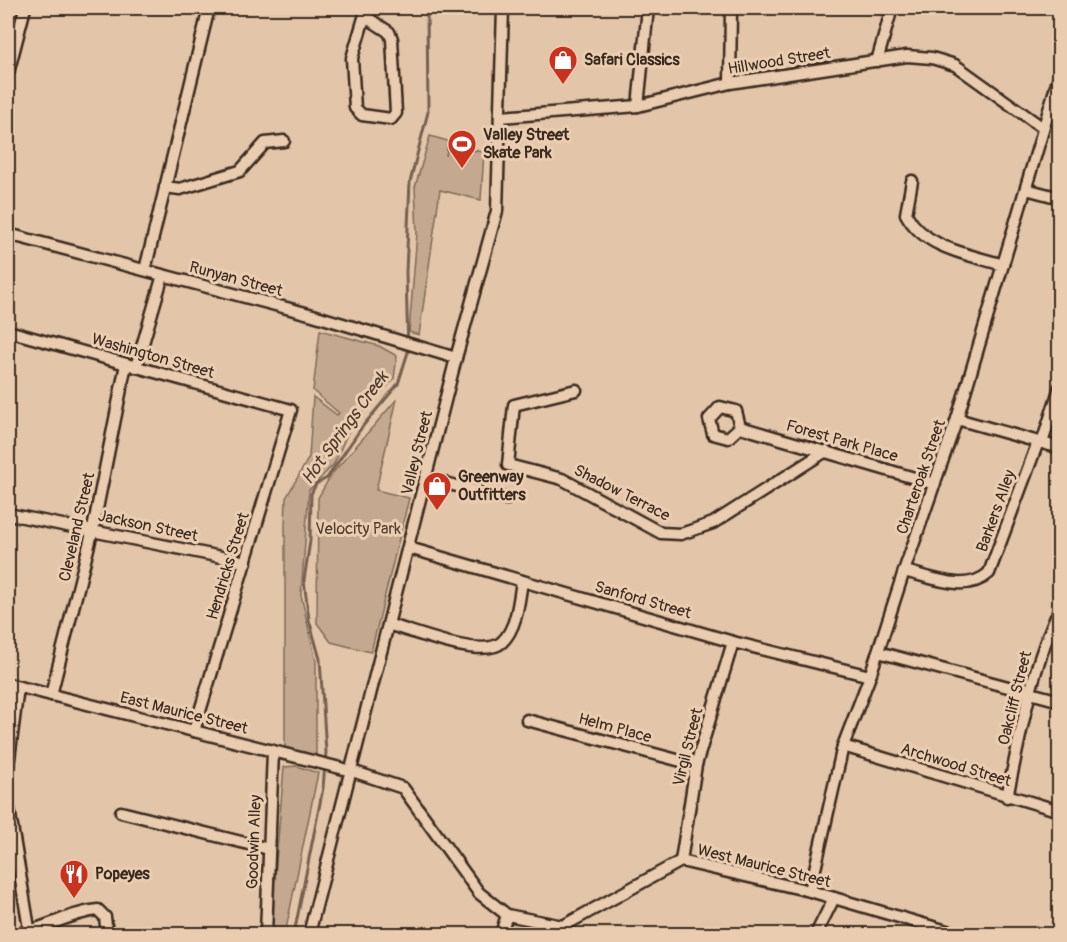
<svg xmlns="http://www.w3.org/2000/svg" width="1067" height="942" font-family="Pangolin,sans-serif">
<rect width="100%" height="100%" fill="#e3c6aa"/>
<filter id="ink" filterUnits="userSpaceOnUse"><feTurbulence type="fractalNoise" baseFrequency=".0167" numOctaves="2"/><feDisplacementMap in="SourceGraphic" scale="12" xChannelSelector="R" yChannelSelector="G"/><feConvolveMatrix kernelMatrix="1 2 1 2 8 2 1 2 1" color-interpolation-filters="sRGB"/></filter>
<g filter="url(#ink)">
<g fill="#c4a990" stroke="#806a57" stroke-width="1.5">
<polygon points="430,136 448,141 446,156 448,146 484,152 481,200 440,190 419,335 409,332 417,233 415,187"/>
<polygon points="320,330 379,346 397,356 394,379 352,423 334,464 309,490 301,595 316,661 316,756 285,749 285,526 286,498 309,457 313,397 337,415 339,413 313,391"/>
<polygon points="397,399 376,490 409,498 371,652 331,642 317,623 318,498 331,475"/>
<polygon points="296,766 318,773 285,934 270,934 284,767"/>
</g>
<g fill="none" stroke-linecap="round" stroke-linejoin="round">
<polyline stroke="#765f4f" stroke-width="3" points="294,934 323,788 326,752 320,659 309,620 304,580 310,541 311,494 316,484 327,478 362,427 398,384 408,352 406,272 410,182 428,112 427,8"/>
<g stroke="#3b2a1e" stroke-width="15">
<g id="minor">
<polyline points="366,17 389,32 392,39 396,113 391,119 362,115 355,108 352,58 367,8"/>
<polyline points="877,61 892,8"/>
<polyline points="8,73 25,8"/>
<polyline points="730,83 731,8"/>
<polyline points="638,106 648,8"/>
<polyline points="500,117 638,106 730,83 907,56 932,58 955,65 1043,128"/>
<path d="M912,181L906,214C925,249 968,254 1003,265"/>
<polyline points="165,187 180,189 240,171 265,143 284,141"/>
<polyline points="1026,189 1060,198"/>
<polyline points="8,234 313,315 456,358"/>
<polyline points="145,270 209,8"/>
<polyline points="8,331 291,410 194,731"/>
<polyline points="136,367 163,275"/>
<polyline points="576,390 514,405 508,465 562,479 661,533 681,534 713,523 826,451"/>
<polygon points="720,407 736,411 740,427 728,438 713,434 709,419"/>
<polyline points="957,419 1060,448"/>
<polyline points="740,427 935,484"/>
<polyline points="1042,443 1060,387"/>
<polyline points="426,478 507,499"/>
<polyline points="8,514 246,562"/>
<polyline points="409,548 733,642 870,676"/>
<path d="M904,571C931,577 966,594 989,573L1038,442"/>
<path d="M390,625C413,631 483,660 502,642C517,628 519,600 522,581"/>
<polyline points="878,652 1060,701"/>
<polyline points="8,684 352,771 403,788 479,893 507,915 563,926 681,861 810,891 957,934"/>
<polyline points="51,695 93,529 126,364"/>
<polyline points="527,720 696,765"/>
<polyline points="843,746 1060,811"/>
<polyline points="8,767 18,687"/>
<path d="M1007,797C1021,734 1031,667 1060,608"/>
<polyline points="8,803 30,934"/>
<polyline points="121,812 269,849"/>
<polyline points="681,861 696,765 733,642"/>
<polyline points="810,891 843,746 870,676 904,571 957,419 1060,73"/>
<polyline points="507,915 503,927 507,934"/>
<path d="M17,934C45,929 69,913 98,910L105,917L107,934"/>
<polyline points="266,934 273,751"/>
<polyline points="309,934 456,358 497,211 503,8"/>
<polyline points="816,934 834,898"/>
</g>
</g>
<use href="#minor" stroke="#eaccb0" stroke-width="10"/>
</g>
</g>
<defs>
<g id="shop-pin" transform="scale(1.5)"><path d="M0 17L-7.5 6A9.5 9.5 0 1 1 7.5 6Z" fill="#c8321e" stroke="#eaccb0"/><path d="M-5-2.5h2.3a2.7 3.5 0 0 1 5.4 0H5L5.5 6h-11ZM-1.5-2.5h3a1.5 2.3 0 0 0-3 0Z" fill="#fff"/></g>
<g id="stadium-pin" transform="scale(1.5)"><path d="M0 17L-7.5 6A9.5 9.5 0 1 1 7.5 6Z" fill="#c8321e" stroke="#eaccb0"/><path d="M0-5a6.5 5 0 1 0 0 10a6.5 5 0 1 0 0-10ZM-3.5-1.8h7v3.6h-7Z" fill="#fff"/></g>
<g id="restaurant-pin" transform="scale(1.5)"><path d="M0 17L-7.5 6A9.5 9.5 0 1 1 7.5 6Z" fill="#c8321e" stroke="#eaccb0"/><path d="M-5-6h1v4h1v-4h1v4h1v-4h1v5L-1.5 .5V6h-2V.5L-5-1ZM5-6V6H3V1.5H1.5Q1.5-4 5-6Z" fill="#fff"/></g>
</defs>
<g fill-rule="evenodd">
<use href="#shop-pin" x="563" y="60"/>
<use href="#stadium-pin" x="462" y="144"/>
<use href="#shop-pin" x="437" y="486"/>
<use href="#restaurant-pin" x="74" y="874"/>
</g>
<g text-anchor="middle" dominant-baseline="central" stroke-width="6" stroke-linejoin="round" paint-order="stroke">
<g font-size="16" font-weight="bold" fill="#3b2a1e" stroke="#eaccb0" text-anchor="start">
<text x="584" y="60">Safari Classics</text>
<text x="483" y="135">Valley Street<tspan x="483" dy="18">Skate Park</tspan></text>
<text x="458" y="477">Greenway<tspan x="458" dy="18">Outfitters</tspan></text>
<text x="95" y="874">Popeyes</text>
</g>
<g font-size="16" fill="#3b2a1e" stroke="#eaccb0">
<text transform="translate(779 61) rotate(-9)">Hillwood Street</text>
<text transform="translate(236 279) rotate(15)">Runyan Street</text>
<text transform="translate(153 356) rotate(16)">Washington Street</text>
<text transform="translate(842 441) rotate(16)">Forest Park Place</text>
<text transform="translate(417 453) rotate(-76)">Valley Street</text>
<text transform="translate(921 477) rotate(-71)">Charteroak Street</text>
<text transform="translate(622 493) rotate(27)">Shadow Terrace</text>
<text transform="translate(996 511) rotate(-70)">Barkers Alley</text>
<text transform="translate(148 526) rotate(12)">Jackson Street</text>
<text transform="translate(77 527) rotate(-77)">Cleveland Street</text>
<text transform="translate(228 566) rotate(-73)">Hendricks Street</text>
<text transform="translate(643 600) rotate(16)">Sanford Street</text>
<text transform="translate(1015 698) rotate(-76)">Oakcliff Street</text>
<text transform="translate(184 713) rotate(14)">East Maurice Street</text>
<text transform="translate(615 728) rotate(15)">Helm Place</text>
<text transform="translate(688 747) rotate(-76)">Virgil Street</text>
<text transform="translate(956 765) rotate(17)">Archwood Street</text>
<text transform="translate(254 842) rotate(-88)">Goodwin Alley</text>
<text transform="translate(764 866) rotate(14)">West Maurice Street</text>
</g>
<g font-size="16" fill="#503d2f" stroke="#eaccb0">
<text x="358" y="529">Velocity Park</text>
</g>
<g font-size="18" font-style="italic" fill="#4f3c2e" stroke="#eaccb0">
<text transform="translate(345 428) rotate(-54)">Hot Springs Creek</text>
</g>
</g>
<rect width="1067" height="942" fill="none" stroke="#eaccb0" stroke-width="30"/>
<rect x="15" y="15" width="1037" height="912" fill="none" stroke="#3b2a1e" stroke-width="2" filter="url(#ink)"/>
</svg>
